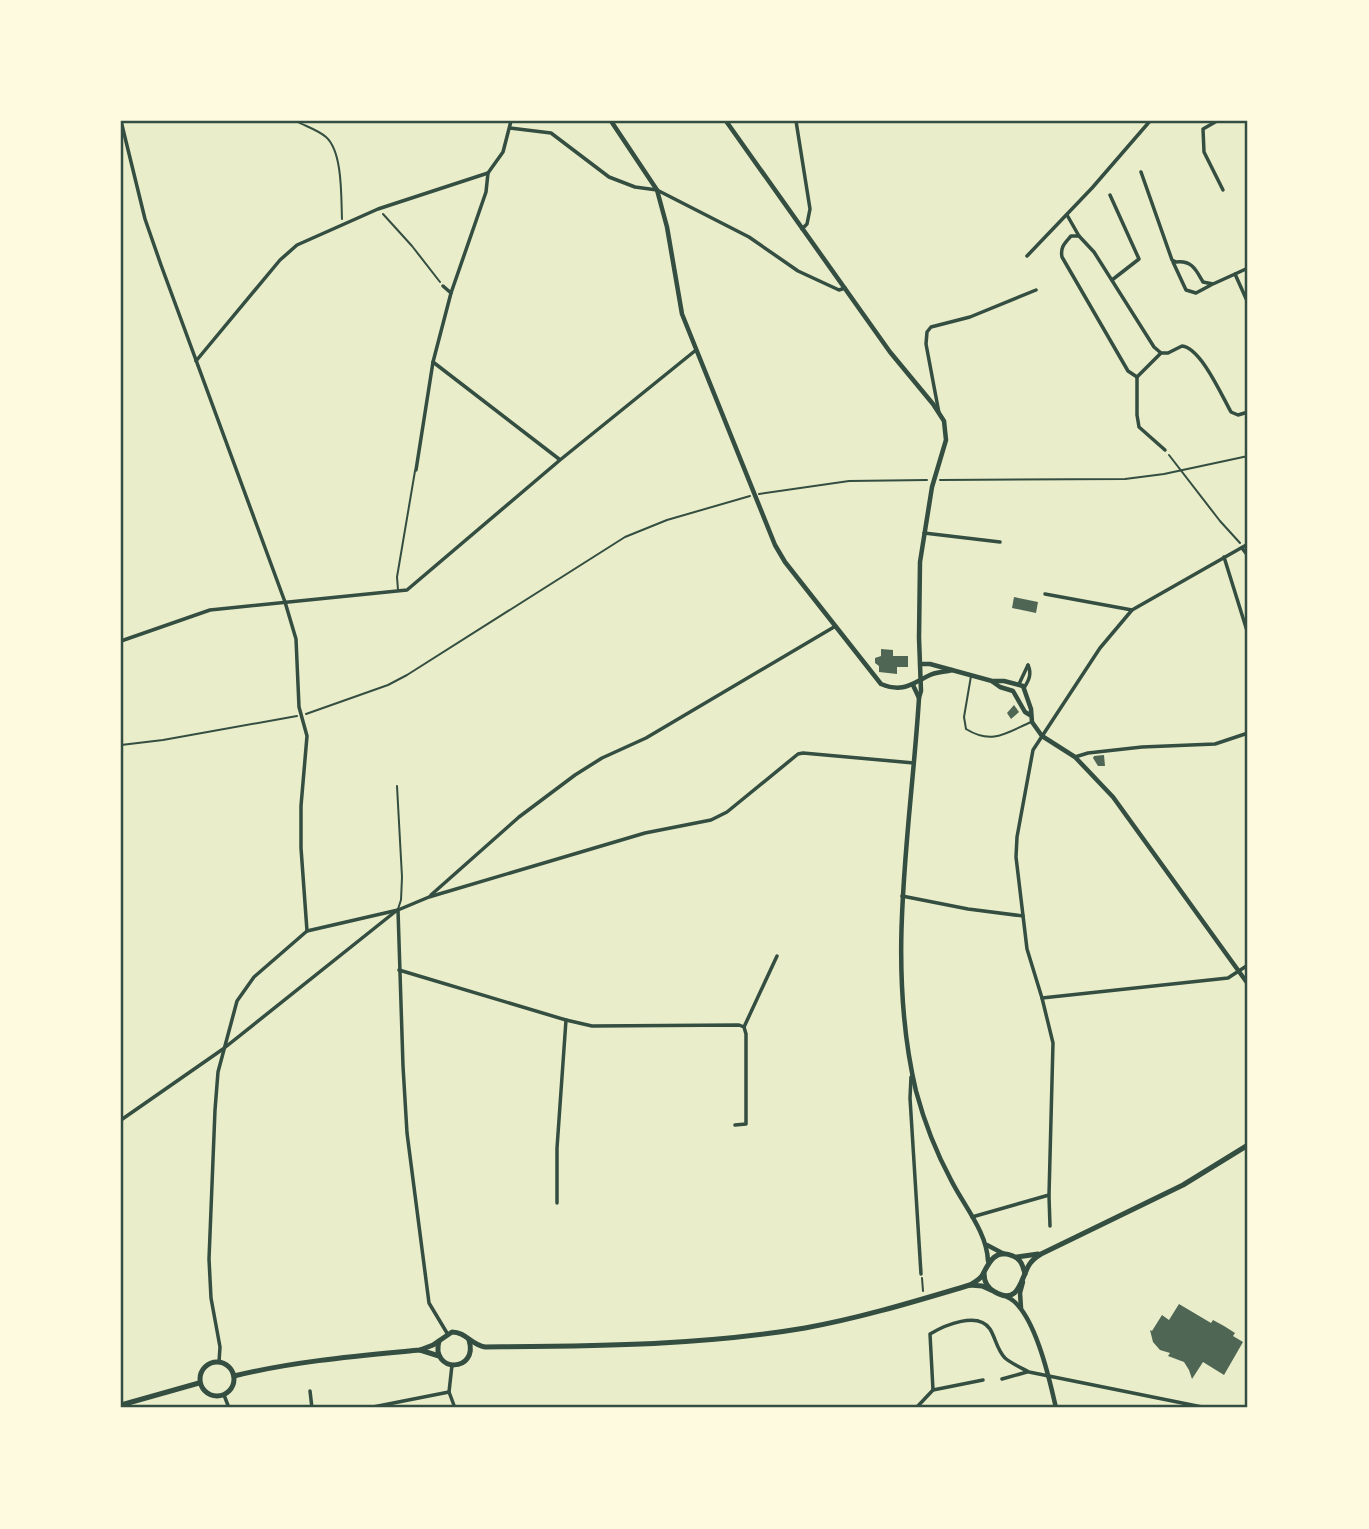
<svg xmlns="http://www.w3.org/2000/svg" width="1369" height="1529" font-family="Inter,sans-serif">
<rect width="100%" height="100%" fill="#e9edc9"/>
<g fill="#4f6655">
<polygon points="1014,597 1038,602 1036,613 1012,608"/>
<polygon points="881,649 893,650 893,656 908,656 908,667 897,667 897,674 879,672 879,666 875,663 875,658 881,656"/>
<polygon points="1014,705 1019,712 1011,719 1007,713"/>
<polygon points="1104,755 1105,766 1098,766 1093,758 1094,756"/>
<polygon points="1179,1304 1211,1323 1213,1320 1224,1326 1235,1333 1233,1336 1243,1342 1224,1375 1203,1362 1192,1379 1189,1370 1184,1362 1168,1356 1170,1353 1160,1350 1153,1342 1150,1330 1152,1331 1162,1315 1169,1320"/>
</g>
<g fill="none" stroke-linecap="round" stroke-linejoin="round">
<g stroke="#344e41" stroke-width="2">
<path d="M296,121C305,126 318,130 326,137C343,152 341,198 342,219"/>
<polyline points="383,214 412,246 440,282"/>
<polyline points="1169,455 1220,521 1240,543"/>
<polyline points="940,480 1125,479 1164,474 1248,456"/>
<polyline points="759,494 849,481 927,480"/>
<polyline points="306,714 388,685 407,675 625,537 667,520 750,496"/>
<polyline points="121,745 163,740 297,716"/>
<polyline points="922,1278 923,1291"/>
</g>
<g stroke="#344e41" stroke-width="2">
<polyline points="398,590 397,577 415,471"/>
<path d="M971,676L964,717L966,729C992,745 1006,733 1031,722"/>
<polyline points="397,786 402,877 401,900 398,909"/>
</g>
<g stroke="#344e41" stroke-width="3.5">
<polyline points="121,121 145,219 161,265 285,602 296,639 299,707 307,736 301,806 301,848 307,931"/>
<polyline points="796,121 810,209 807,224 802,229"/>
<polyline points="1217,121 1203,129 1204,152 1223,190"/>
<polyline points="510,128 551,133 609,177 635,187 657,190 749,237 798,271 839,290 845,288"/>
<path d="M1141,172L1172,260L1176,262C1192,260 1196,270 1203,282L1213,284L1235,274L1248,303"/>
<polyline points="1110,195 1139,259 1112,280"/>
<polyline points="1067,215 1079,236 1094,252 1154,347 1161,353"/>
<path d="M1079,236H1071C1065,243 1060,247 1062,257L1128,371L1137,377"/>
<polyline points="1027,256 1092,188 1150,121"/>
<polyline points="1173,262 1186,290 1196,293 1211,285"/>
<polyline points="1235,274 1248,268"/>
<polyline points="443,286 451,293"/>
<polyline points="196,361 280,260 297,245 378,209 488,173 503,152 511,121"/>
<polyline points="433,362 559,459"/>
<polyline points="939,413 926,344 927,332 931,327 970,317 1036,290"/>
<path d="M1165,450L1139,427L1137,415V377L1161,353H1168L1182,346C1201,348 1222,396 1231,412L1238,415L1248,412"/>
<polyline points="416,470 433,362 451,293 486,192 488,173"/>
<polyline points="924,533 1000,542"/>
<polyline points="1242,548 1248,556"/>
<polyline points="1224,557 1248,634"/>
<polyline points="1045,594 1132,610"/>
<polyline points="121,641 210,610 407,590 560,460 696,350"/>
<polyline points="1019,684 1028,665"/>
<path d="M1024,688C1029,680 1032,674 1028,665"/>
<polyline points="1075,757 1088,753 1142,747 1215,744 1248,733"/>
<polyline points="431,895 519,817 575,775 602,758 646,738 834,627"/>
<polyline points="902,896 968,909 1023,916"/>
<polyline points="398,910 403,1066 407,1133 429,1303 447,1333"/>
<polyline points="399,970 566,1020 557,1148 557,1203"/>
<polyline points="1042,998 1228,978 1248,965"/>
<polyline points="566,1020 592,1026 739,1025 744,1027 746,1034 746,1124 735,1125"/>
<polyline points="744,1027 777,956"/>
<polyline points="911,1077 910,1098 921,1274"/>
<polyline points="121,1120 223,1049 396,911"/>
<polyline points="1049,1196 1050,1226"/>
<polyline points="972,1217 1049,1195 1053,1043 1042,998 1027,949 1016,857 1017,837 1033,750 1100,648 1132,610 1248,544"/>
<polyline points="219,1362 220,1347 211,1298 209,1259 215,1110 218,1072 237,1001 254,977 307,931 398,910 429,897 645,833 711,820 727,812 798,754 803,753 914,763"/>
<polyline points="452,1365 449,1392 455,1408"/>
<polyline points="1002,1379 1027,1372"/>
<path d="M933,1390L930,1334C945,1325 978,1311 990,1329C996,1339 997,1350 1005,1358C1012,1364 1022,1368 1029,1372L1207,1408"/>
<polyline points="310,1391 312,1408"/>
<polyline points="224,1395 229,1408"/>
<polyline points="368,1408 449,1392"/>
<polyline points="916,1408 933,1390 983,1380"/>
</g>
<g stroke="#344e41" stroke-width="4.5">
<path d="M611,121L657,190L667,227L682,314L775,545L785,562L881,684C903,693 911,684 930,675C936,672 945,672 952,670"/>
<path d="M726,121L890,352L933,404L944,421L946,440L932,487L920,562L919,638L921,691L919,698C911,828 885,961 916,1091C924,1121 936,1152 951,1180C964,1206 987,1232 988,1261"/>
<polyline points="920,664 930,664 992,681 1004,681 1023,686 1031,709 1032,722 1042,736 1075,757 1113,797 1248,984"/>
<polyline points="993,682 1000,687 1013,691 1025,712 1030,715"/>
<polyline points="913,685 919,698"/>
<polyline points="987,1245 1004,1254"/>
<path d="M1007,1297C1034,1308 1050,1381 1056,1408"/>
<polyline points="1021,1308 1020,1293 1023,1282"/>
</g>
<g stroke="#344e41" stroke-width="5">
<polyline points="1017,1257 1038,1254"/>
<path d="M984,1273C984,1281 987,1288 995,1292C1019,1306 1021,1278 1029,1265C1032,1260 1036,1257 1041,1254L1183,1185L1248,1145"/>
<path d="M970,1285C975,1282 981,1279 983,1274C989,1262 996,1248 1013,1256C1021,1259 1023,1266 1025,1274"/>
<path d="M439,1341C430,1373 479,1373 469,1340"/>
<polyline points="420,1350 439,1356"/>
<circle cx="217" cy="1379" r="17"/>
<path d="M234,1376C295,1361 357,1356 420,1350L433,1345L452,1332C466,1332 471,1345 485,1347C592,1346 699,1346 805,1328C861,1318 916,1301 970,1285L982,1286L991,1290"/>
<polyline points="121,1405 199,1383"/>
</g>
</g>
<rect width="1369" height="1529" fill="none" stroke="#fefae0" stroke-width="245"/>
<rect x="122" y="122" width="1124" height="1284" fill="none" stroke="#344e41" stroke-width="2.5"/>
</svg>
